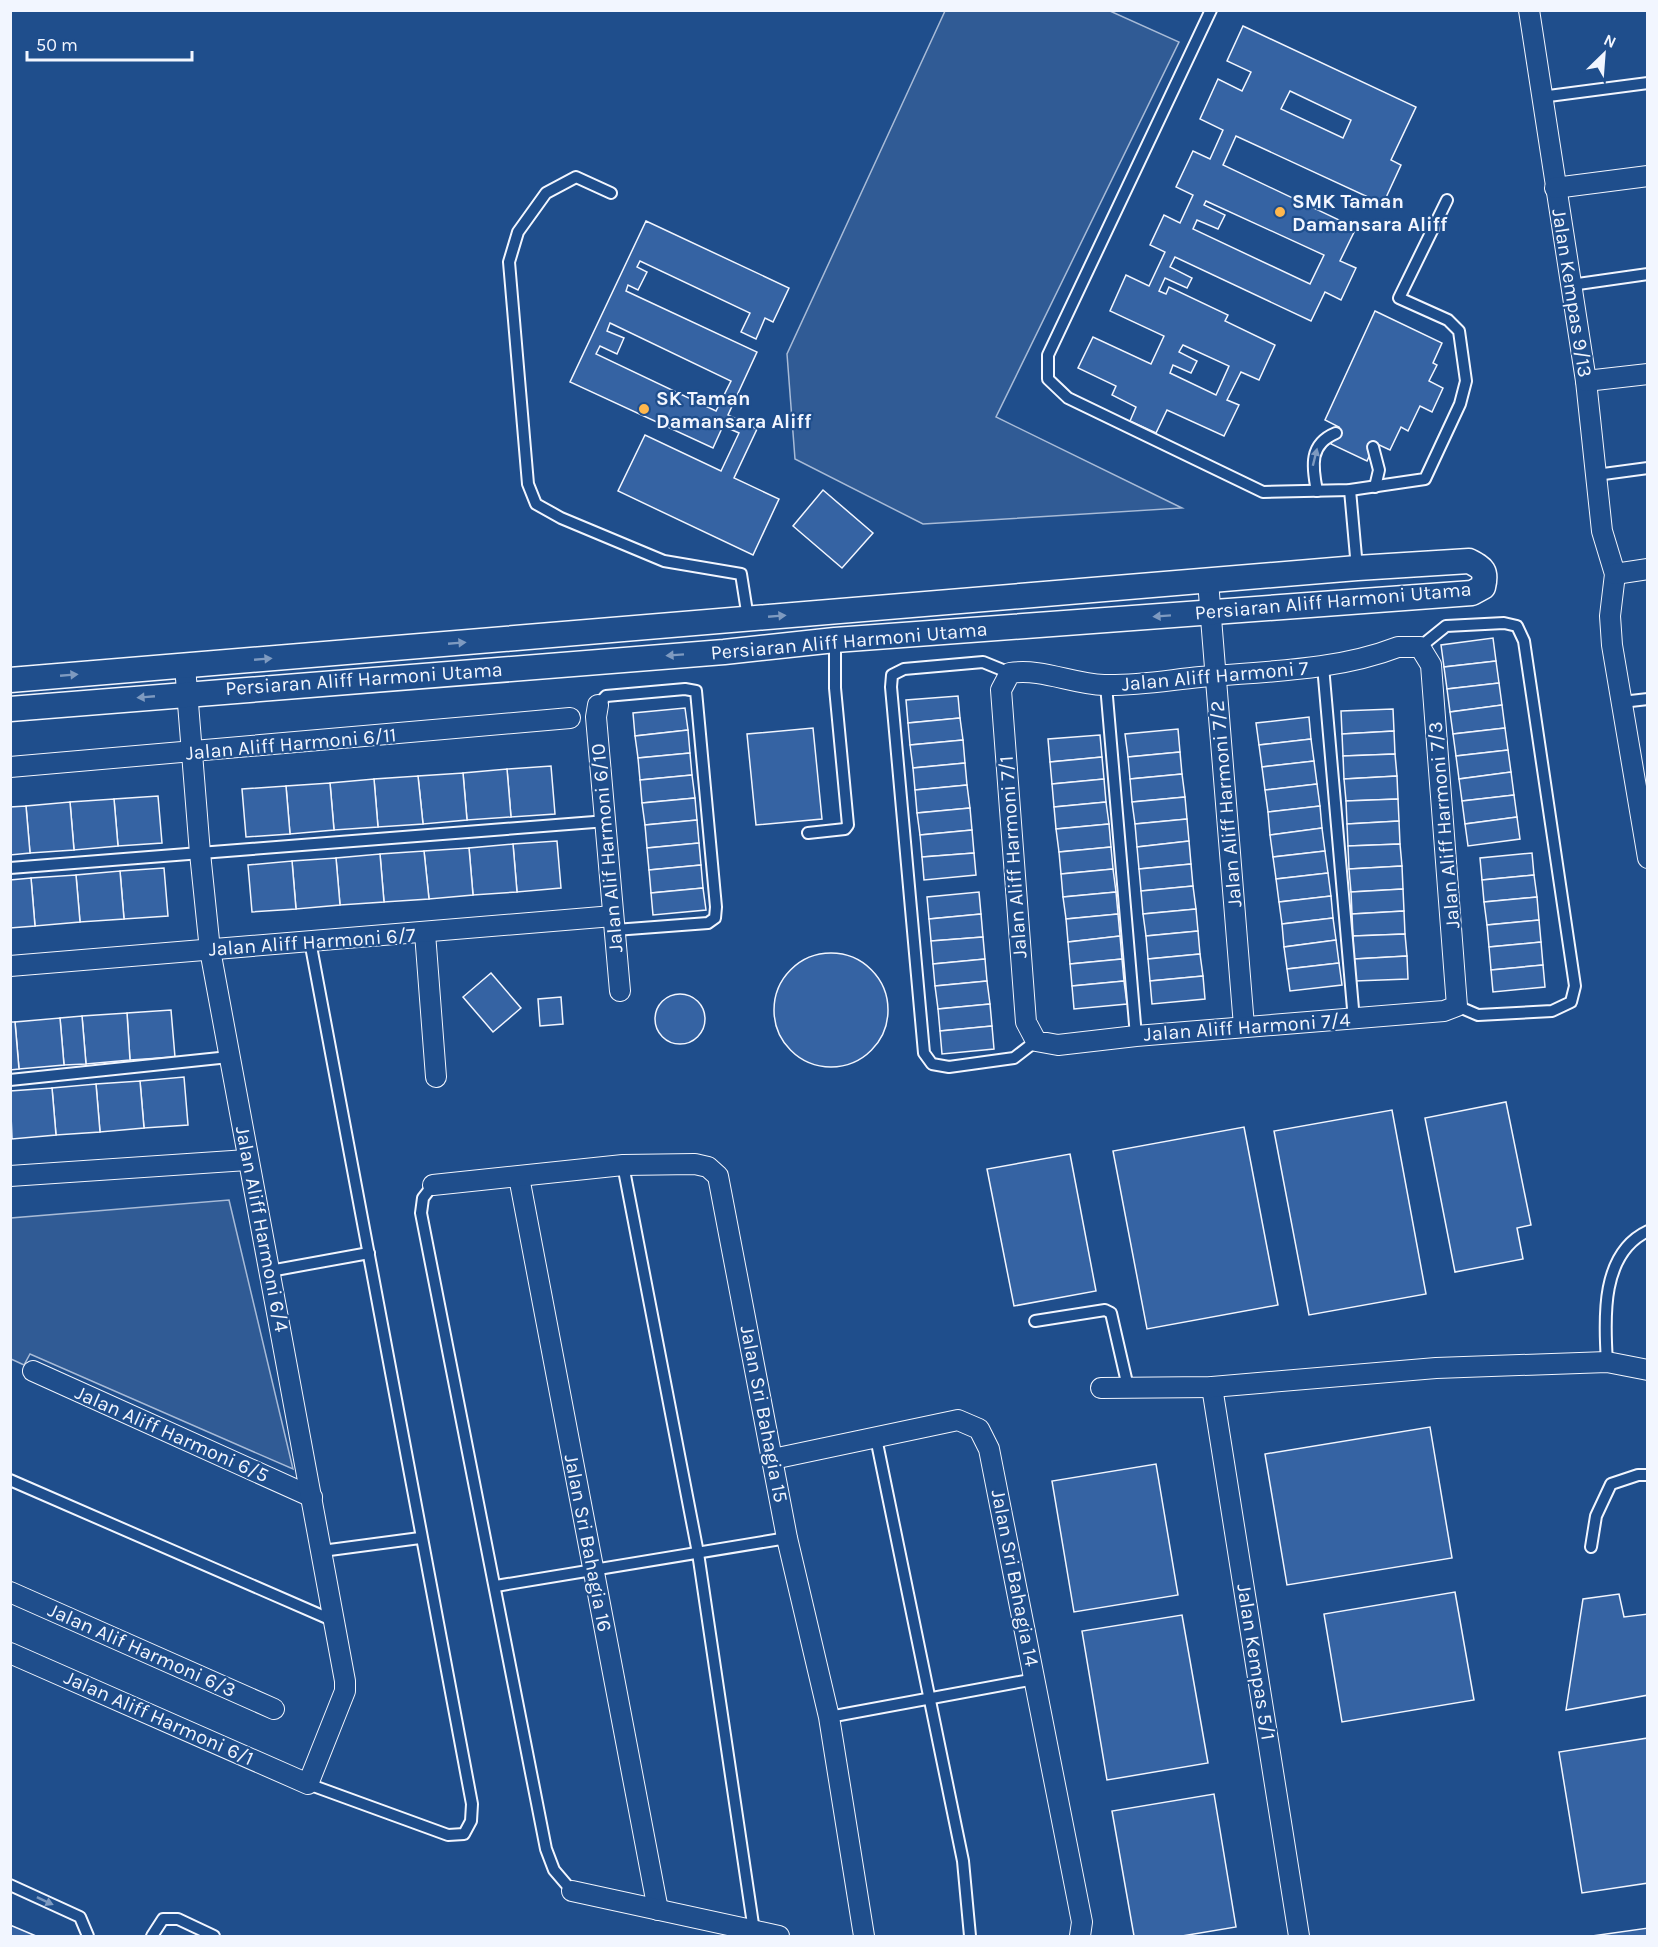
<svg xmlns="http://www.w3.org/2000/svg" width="1658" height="1947" font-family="Karla,sans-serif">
<rect width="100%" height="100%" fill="#1f4e8c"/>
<g fill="#305b95" stroke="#a8bbd7" stroke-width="1.5">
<polygon points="945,11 1110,11 1179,42 996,417 1182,508 923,524 795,459 787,354"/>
<polygon points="229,1200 293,1469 30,1354 24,1365 11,1359 11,1218"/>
</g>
<g fill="#3563a3" stroke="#f2f6ff" stroke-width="1.5" fill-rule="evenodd">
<path d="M1243,26L1416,107L1391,160L1401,165L1383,204L1236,136L1223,165L1356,228L1340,261L1356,268L1341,300L1325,292L1311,321L1175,257L1170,267L1192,278L1187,288L1165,278L1159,291L1166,294L1169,287L1228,315L1225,321L1275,345L1259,380L1241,372L1227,400L1239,405L1224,436L1167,410L1156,433L1130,421L1136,407L1112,395L1116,386L1078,368L1093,337L1151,364L1164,336L1110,311L1126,275L1149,286L1165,252L1150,245L1164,215L1180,223L1193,195L1176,187L1193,151L1210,159L1223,130L1200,119L1218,79L1242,91L1251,72L1227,61ZM1290,91L1351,120L1343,138L1281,109ZM1206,201L1324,255L1310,284L1193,229L1197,220L1218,229L1225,215L1204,205ZM1183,345L1229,366L1216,395L1170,373L1173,365L1191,373L1197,361L1179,352Z"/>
<path d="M646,221L789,288L773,322L765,318L756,339L741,332L750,313L640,261L637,267L647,272L638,290L628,285L626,291L757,352L728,415L757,429L734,478L779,499L753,555L618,491L645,435L721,471L739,433L723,426L713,448L570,382ZM610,323L731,381L716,411L596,354L600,346L617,354L624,338L607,331Z"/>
<polygon points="1375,311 1442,343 1433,363 1437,365 1429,381 1443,388 1432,412 1420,406 1408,431 1401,427 1390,450 1375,443 1367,461 1331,444 1339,427 1325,420"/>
<polygon points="823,490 873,533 842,568 793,526"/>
<polygon points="1493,638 1496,661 1444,667 1441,645"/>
<polygon points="1496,661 1499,683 1447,689 1444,667"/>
<polygon points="1499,683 1502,705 1450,712 1447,689"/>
<polygon points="958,696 960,718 908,723 906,700"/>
<polygon points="1502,705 1505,728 1453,734 1450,712"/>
<polygon points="685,708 688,730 635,736 633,713"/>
<polygon points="1393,709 1394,731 1342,734 1341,711"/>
<polygon points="1309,717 1311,739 1259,745 1256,723"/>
<polygon points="960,718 963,740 910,745 908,723"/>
<polygon points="813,728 822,819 756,825 747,734"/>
<polygon points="1505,728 1508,750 1456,756 1453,734"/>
<polygon points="1178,729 1180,752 1128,757 1125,734"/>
<polygon points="688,730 690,753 638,758 635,736"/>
<polygon points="1394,731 1395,754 1343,756 1342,734"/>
<polygon points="1100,735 1102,757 1050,762 1048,739"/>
<polygon points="1311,739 1314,761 1262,767 1259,745"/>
<polygon points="963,740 965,763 913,768 910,745"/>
<polygon points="1508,750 1511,772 1459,779 1456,756"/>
<polygon points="1180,752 1182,774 1130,779 1128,757"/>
<polygon points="690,753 692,775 640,780 638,758"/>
<polygon points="1395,754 1397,776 1344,779 1343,756"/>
<polygon points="1102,757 1104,779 1052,784 1050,762"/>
<polygon points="1314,761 1317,784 1265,790 1262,767"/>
<polygon points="965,763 967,785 915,790 913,768"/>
<polygon points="551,766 555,814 511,817 507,769"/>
<polygon points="507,769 511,817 467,820 463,773"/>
<polygon points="1511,772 1514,795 1462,801 1459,779"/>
<polygon points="463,773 467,820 423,824 418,776"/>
<polygon points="1182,774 1185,797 1132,802 1130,779"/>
<polygon points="692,775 695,798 642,803 640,780"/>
<polygon points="418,776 423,824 378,827 374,779"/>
<polygon points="1397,776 1398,799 1346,801 1344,779"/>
<polygon points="374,779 378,827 334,830 330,783"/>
<polygon points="1104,779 1106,802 1054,807 1052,784"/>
<polygon points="330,783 334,830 290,834 286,786"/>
<polygon points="1317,784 1320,806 1268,812 1265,790"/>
<polygon points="967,785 970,808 917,813 915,790"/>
<polygon points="286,786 290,834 246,837 242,789"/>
<polygon points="1514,795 1517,817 1465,824 1462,801"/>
<polygon points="158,796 162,843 118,846 114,799"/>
<polygon points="1185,797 1187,819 1135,824 1132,802"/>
<polygon points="695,798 697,820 645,825 642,803"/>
<polygon points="114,799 118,846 74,850 70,802"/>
<polygon points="1398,799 1399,821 1347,824 1346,801"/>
<polygon points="70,802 74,850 30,853 26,806"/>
<polygon points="1106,802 1109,824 1056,829 1054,807"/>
<polygon points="26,806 30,853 10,855 10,807"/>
<polygon points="1320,806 1322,828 1270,835 1268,812"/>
<polygon points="970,808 972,830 920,835 917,813"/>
<polygon points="1517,817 1520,839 1468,846 1465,824"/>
<polygon points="1187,819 1189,841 1137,847 1135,824"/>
<polygon points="697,820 699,843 647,848 645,825"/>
<polygon points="1399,821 1400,844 1348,846 1347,824"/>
<polygon points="1109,824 1111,847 1059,852 1056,829"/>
<polygon points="1322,828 1325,851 1273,857 1270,835"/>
<polygon points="972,830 974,853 922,857 920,835"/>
<polygon points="557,841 561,888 517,892 513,844"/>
<polygon points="1189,841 1191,864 1139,869 1137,847"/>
<polygon points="699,843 701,865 649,870 647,848"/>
<polygon points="513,844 517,892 473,895 469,848"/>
<polygon points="1400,844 1402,866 1349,869 1348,846"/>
<polygon points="1111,847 1113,869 1061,874 1059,852"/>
<polygon points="469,848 473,895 429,899 424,851"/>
<polygon points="424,851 429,899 384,902 380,854"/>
<polygon points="1325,851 1328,873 1276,879 1273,857"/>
<polygon points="974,853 976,875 924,880 922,857"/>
<polygon points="1532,853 1534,875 1482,880 1480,858"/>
<polygon points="380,854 384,902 340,905 336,858"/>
<polygon points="336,858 340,905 296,909 292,861"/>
<polygon points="292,861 296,909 252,912 248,865"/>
<polygon points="1191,864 1193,886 1141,891 1139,869"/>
<polygon points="701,865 703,888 651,893 649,870"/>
<polygon points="1402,866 1403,889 1351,892 1349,869"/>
<polygon points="164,868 168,916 124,919 120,871"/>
<polygon points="1113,869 1116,892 1063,897 1061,874"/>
<polygon points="120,871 124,919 80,922 76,875"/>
<polygon points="1328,873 1331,896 1279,902 1276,879"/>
<polygon points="76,875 80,922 35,926 31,878"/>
<polygon points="1534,875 1537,897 1484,902 1482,880"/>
<polygon points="31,878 35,926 10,928 10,880"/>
<polygon points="1193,886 1196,909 1143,914 1141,891"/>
<polygon points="703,888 706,910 653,915 651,893"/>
<polygon points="1403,889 1404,911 1352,914 1351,892"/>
<polygon points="979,892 981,914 929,919 927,897"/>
<polygon points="1116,892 1118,914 1066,919 1063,897"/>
<polygon points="1331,896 1333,918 1282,924 1279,902"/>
<polygon points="1537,897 1539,920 1487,925 1484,902"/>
<polygon points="1196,909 1198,931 1146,936 1143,914"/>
<polygon points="1404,911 1405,934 1353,936 1352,914"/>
<polygon points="981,914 983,937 931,941 929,919"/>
<polygon points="1118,914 1120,936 1068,942 1066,919"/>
<polygon points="1333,918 1336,940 1284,947 1282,924"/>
<polygon points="1539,920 1541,942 1489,947 1487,925"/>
<polygon points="1198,931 1200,954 1148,959 1146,936"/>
<polygon points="1405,934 1407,956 1354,959 1353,936"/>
<polygon points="1120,936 1122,959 1070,964 1068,942"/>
<polygon points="983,937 985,959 933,964 931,941"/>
<polygon points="1336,940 1339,963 1287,969 1284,947"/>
<polygon points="1541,942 1543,965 1491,970 1489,947"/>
<circle cx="831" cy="1010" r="57"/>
<polygon points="1200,954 1203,976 1150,981 1148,959"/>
<polygon points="1407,956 1408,979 1355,981 1354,959"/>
<polygon points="985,959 987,981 935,986 933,964"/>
<polygon points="1122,959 1124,981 1072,986 1070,964"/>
<polygon points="1339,963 1342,985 1290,991 1287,969"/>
<polygon points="1543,965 1545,987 1493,992 1491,970"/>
<polygon points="491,973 521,1008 493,1032 463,997"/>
<polygon points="1203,976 1205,999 1152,1004 1150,981"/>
<polygon points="987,981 990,1004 938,1009 935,986"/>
<polygon points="1124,981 1127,1004 1074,1009 1072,986"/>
<circle cx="680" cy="1019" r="25"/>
<polygon points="561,997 563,1024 540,1026 538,999"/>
<polygon points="990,1004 992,1026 940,1031 938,1009"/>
<polygon points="171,1010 175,1057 130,1060 127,1013"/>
<polygon points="127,1013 130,1060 86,1064 82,1016"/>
<polygon points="82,1016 86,1064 64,1065 60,1018"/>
<polygon points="60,1018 64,1065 19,1069 15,1022"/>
<polygon points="10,1022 15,1022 19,1069 10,1070"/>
<polygon points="992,1026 994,1049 942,1054 940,1031"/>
<polygon points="184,1077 188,1125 144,1128 140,1081"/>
<polygon points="140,1081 144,1128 100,1132 96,1084"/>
<polygon points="96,1084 100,1132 56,1135 52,1088"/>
<polygon points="52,1088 56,1135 12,1139 10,1091"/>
<polygon points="1506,1102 1531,1225 1517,1228 1523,1259 1455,1272 1425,1118"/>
<polygon points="1392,1110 1426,1294 1309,1315 1274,1131"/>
<polygon points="1244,1127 1278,1305 1147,1329 1113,1151"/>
<polygon points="1070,1154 1096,1291 1014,1306 987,1169"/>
<polygon points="1430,1427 1452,1558 1287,1585 1265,1454"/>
<polygon points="1156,1464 1178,1595 1074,1612 1052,1481"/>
<polygon points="1455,1592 1474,1700 1342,1722 1324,1614"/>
<polygon points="1619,1594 1624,1617 1648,1614 1648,1695 1566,1710 1583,1599"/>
<polygon points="1182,1615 1208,1763 1107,1780 1082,1631"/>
<polygon points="1648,1738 1648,1883 1582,1893 1559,1752"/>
<polygon points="1214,1794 1236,1927 1182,1936 1134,1936 1112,1811"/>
<polygon points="10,1925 36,1936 10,1936"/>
<polygon points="1648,1928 1648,1936 1592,1936"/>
</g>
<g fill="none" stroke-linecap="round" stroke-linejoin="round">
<g stroke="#f2f6ff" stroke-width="14">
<g id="service">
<polyline points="1211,10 1048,355 1048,379 1068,398 1263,492 1350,490 1425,479 1460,404 1466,381 1459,331 1448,320 1399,298 1447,200"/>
<polyline points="1541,97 1648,83"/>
<polyline points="611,193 576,177 546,193 518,232 509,262 528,484 536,504 561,518 664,561 741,574 748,618"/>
<polyline points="1571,285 1648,274"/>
<polyline points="1373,447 1379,470 1375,487"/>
<polyline points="1596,475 1648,468"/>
<polyline points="1350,490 1357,568"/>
<path d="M1317,491C1312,466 1309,444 1336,433"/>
<polyline points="1420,647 1446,626 1504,623 1517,626 1524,641 1575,986 1571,1002 1552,1011 1478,1015 1457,1006"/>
<polyline points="1323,666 1354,1020"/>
<polyline points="1010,673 983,662 904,669 892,675 891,687 924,1053 932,1064 949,1067 1014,1058 1036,1041"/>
<polyline points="1106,685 1136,1036"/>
<polyline points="1622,702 1648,699"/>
<polyline points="598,705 606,696 685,689 696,691 716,907 715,918 708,923 615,930"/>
<polyline points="808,833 845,829 848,825 835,688 835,640"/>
<polyline points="10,868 607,821"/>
<polyline points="10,1080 229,1057"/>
<polyline points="623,1165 698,1553 754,1931"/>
<polyline points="433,1185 423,1198 421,1213 546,1849 554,1870 572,1891"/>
<polyline points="270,1271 369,1253"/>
<polyline points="1035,1321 1105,1310 1111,1313 1128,1387"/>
<path d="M1607,1362C1604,1317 1601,1253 1648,1231"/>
<polyline points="876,1438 963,1861 970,1936"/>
<polyline points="10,1480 334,1621"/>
<polyline points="1591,1547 1596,1516 1611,1484 1638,1475 1648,1475"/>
<polyline points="322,1551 420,1538"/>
<polyline points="496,1586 787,1538"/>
<polyline points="829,1717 1035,1679"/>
<polyline points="308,1784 448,1835 464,1834 471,1821 472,1804 310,941"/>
<polyline points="10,1885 80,1917 88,1936"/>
<polyline points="152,1936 163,1919 178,1919 214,1936"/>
</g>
</g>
<g stroke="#f2f6ff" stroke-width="22">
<g id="minor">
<polyline points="1529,10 1586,381 1602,531 1615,574 1610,616 1612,645 1648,858"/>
<polyline points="1555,188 1648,176"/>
<polyline points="1586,381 1648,374"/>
<polyline points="1615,574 1648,569"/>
<polyline points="1208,581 1244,1026"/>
<path d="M1398,647H1420L1431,665L1457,1006L1444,1011L1136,1036L1058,1045L1036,1041L1026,1022L1001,690L1010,673C1042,668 1072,684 1104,685C1136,686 1169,680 1200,677C1267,671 1336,671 1398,647Z"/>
<polyline points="598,705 596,717 620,991"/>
<polyline points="10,767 570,718"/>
<polyline points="425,933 436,1077"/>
<polyline points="10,966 613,916"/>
<polyline points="10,1176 247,1160"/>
<polyline points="519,1177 658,1910"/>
<polyline points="433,1185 623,1165 695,1164 708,1167 718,1176 787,1538 829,1717 864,1936"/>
<polyline points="33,1371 312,1497"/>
<polyline points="1212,1387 1299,1936"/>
<polyline points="1101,1388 1212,1387 1436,1368 1607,1362 1648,1370"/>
<polyline points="773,1459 958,1420 979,1429 989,1449 1082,1922 1080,1936"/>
<polyline points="10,1592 274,1709"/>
<polyline points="10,1653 308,1784 345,1691 345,1681 210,950 200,853 185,666"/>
<polyline points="572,1891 779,1936"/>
</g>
</g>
<g stroke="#f2f6ff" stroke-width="27">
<path id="tertiary" d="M10,680L1357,568L1469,561C1483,568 1487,571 1483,587L1472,593L835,640L724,652L10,709"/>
</g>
<use href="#service" stroke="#1f4e8c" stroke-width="10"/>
<use href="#minor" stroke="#1f4e8c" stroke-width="20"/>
<use href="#tertiary" stroke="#1f4e8c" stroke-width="24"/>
</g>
<defs><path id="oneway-solid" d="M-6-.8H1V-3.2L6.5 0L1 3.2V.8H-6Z" transform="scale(1.5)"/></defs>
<g fill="#7e9ac0">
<use href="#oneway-solid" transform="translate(1315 457) rotate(-76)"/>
<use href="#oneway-solid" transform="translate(777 616) rotate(-5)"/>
<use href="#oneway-solid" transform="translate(1162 616) rotate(176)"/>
<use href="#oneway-solid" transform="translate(457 643) rotate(-5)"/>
<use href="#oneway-solid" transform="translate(675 655) rotate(176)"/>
<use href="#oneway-solid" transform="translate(263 659) rotate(-5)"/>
<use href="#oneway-solid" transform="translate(69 675) rotate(-5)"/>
<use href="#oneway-solid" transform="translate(146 697) rotate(175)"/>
<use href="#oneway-solid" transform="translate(45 1901) rotate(25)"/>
</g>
<g fill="#ffb74d" stroke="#1f4e8c" stroke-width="2">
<circle cx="1280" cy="212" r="6"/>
<circle cx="644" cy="409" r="6"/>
</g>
<g text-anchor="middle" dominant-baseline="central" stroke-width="4.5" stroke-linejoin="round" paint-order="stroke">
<g font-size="20" font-weight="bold" fill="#f2f6ff" stroke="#1f4e8c" text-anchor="start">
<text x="1292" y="201">SMK Taman<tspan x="1292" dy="23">Damansara Aliff</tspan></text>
<text x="656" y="398">SK Taman<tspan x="656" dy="23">Damansara Aliff</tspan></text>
</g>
<g font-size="20" fill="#f2f6ff" stroke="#1f4e8c">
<text transform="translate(1572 293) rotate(81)">Jalan Kempas 9/13</text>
<text transform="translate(1333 601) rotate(-5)">Persiaran Aliff Harmoni Utama</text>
<text transform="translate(849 641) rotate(-5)">Persiaran Aliff Harmoni Utama</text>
<text transform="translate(1215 676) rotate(-5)">Jalan Aliff Harmoni 7</text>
<text transform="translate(364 679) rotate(-4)">Persiaran Aliff Harmoni Utama</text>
<text transform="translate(291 744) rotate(-5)">Jalan Aliff Harmoni 6/11</text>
<text transform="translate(1226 804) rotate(-95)">Jalan Aliff Harmoni 7/2</text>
<text transform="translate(1444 825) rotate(-95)">Jalan Aliff Harmoni 7/3</text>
<text transform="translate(607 848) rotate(-95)">Jalan Alif Harmoni 6/10</text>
<text transform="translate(1013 857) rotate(-94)">Jalan Aliff Harmoni 7/1</text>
<text transform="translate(312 942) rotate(-4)">Jalan Aliff Harmoni 6/7</text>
<text transform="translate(1247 1027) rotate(-4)">Jalan Aliff Harmoni 7/4</text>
<text transform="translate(262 1229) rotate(79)">Jalan Aliff Harmoni 6/4</text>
<text transform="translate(764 1414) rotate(79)">Jalan Sri Bahagia 15</text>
<text transform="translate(172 1434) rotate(24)">Jalan Aliff Harmoni 6/5</text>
<text transform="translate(588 1543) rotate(79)">Jalan Sri Bahagia 16</text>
<text transform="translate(1015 1578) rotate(79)">Jalan Sri Bahagia 14</text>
<text transform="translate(142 1650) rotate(24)">Jalan Alif Harmoni 6/3</text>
<text transform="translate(1256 1662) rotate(81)">Jalan Kempas 5/1</text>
<text transform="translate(159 1718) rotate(24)">Jalan Aliff Harmoni 6/1</text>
</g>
</g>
<rect width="1658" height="1947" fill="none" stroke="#f2f6ff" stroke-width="24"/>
<g transform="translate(1604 54) rotate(25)" stroke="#1f4e8c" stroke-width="4.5" paint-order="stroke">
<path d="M0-4.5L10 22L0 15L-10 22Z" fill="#f2f6ff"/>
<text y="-9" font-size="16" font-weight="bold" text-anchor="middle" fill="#f2f6ff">N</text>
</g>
<path d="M27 51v9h165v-9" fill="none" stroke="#f2f6ff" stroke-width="3"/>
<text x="36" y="51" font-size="18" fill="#f2f6ff" stroke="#1f4e8c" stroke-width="4.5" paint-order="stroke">50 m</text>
</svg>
